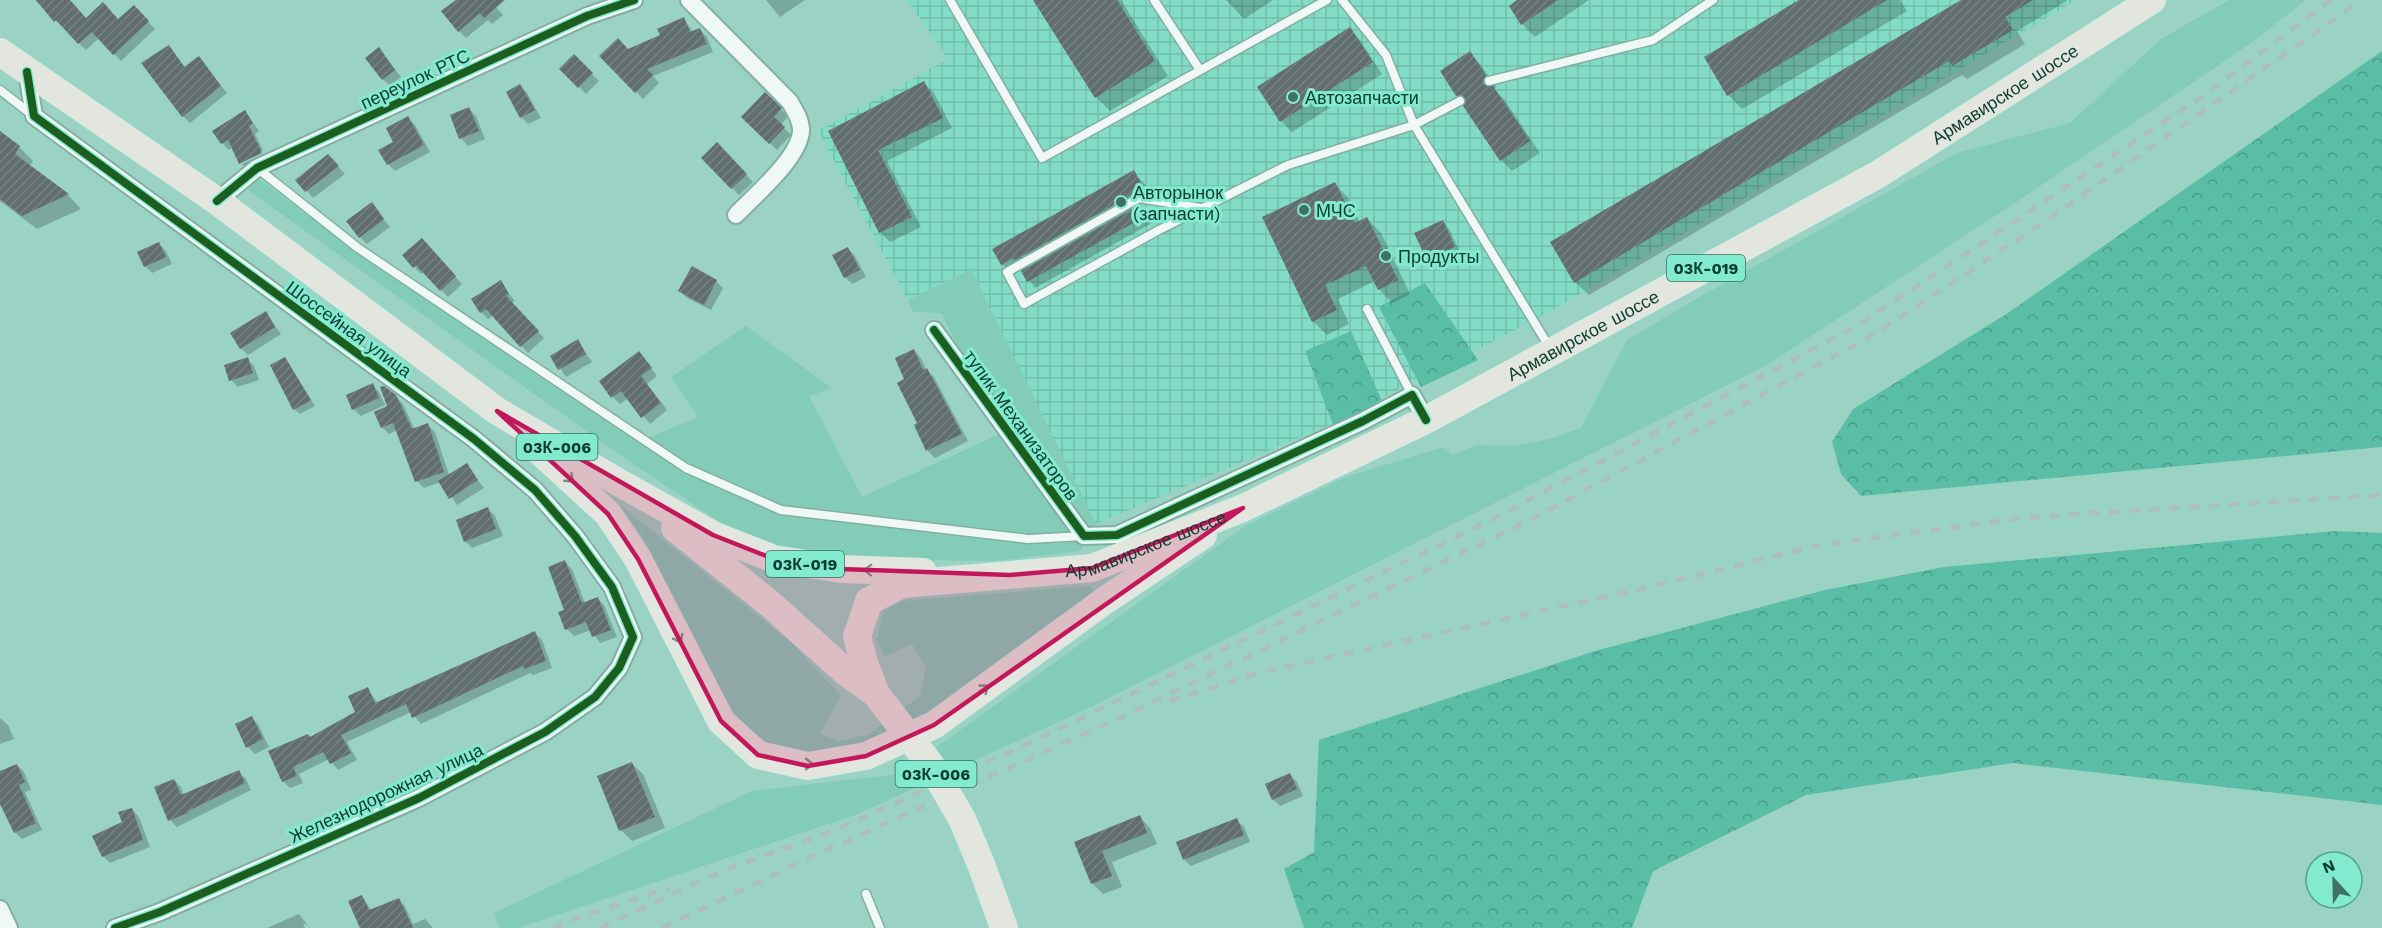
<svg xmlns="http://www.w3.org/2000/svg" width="2382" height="928" font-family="'Work Sans',sans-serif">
<defs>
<pattern id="industrial-grid" width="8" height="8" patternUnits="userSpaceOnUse" patternTransform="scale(1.5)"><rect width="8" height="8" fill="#83dcc5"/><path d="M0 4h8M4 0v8" fill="none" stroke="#70beaa"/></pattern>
<pattern id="forest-crowns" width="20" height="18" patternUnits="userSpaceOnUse" patternTransform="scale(1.5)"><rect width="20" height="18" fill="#5abea7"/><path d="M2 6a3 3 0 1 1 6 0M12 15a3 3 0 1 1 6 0" fill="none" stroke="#499c89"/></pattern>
<pattern id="building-hatch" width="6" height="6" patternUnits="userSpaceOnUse" patternTransform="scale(1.5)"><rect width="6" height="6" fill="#616d6e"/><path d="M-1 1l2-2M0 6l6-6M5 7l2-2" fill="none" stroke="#768383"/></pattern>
</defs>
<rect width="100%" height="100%" fill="#9ad2c3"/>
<polygon fill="url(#industrial-grid)" points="907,0 2076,0 1770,183 1546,314 1329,425 1096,524 971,270 908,300 818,131 948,59"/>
<g fill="#83ccb8">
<polygon points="2229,0 2306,0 2251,43 2021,199 1767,365 1093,706 858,814 518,928 499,928 494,913 752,791 899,774 1247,525 1346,477 1443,447 1452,455 1477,445 1516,446 1553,438 1581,428 1627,340 1689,303 1957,153 2070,123 2161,39"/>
<polygon points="256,177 357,252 638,442 698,417 671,377 746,326 832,388 809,396 862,497 1004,432 941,313 913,312 908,300 971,269 1096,524 1080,551 995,561 833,559 741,536 627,460 248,190"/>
<polygon points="620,505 793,644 841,696 820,734 839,741 868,735 920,696 926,667 912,644 884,657 877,639 884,610 903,601 1091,586 1096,592 929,717 874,744 824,755 777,749 738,722 641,534"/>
</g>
<g fill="url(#forest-crowns)">
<polygon points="2382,51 2382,447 1861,496 1841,474 1832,442 1853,409 2008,313"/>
<polygon points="1425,283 1478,360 1421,387 1379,307"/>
<polygon points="1351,331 1383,403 1334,427 1305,351"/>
<polygon points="2336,531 2382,533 2382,805 2013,763 1806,795 1653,871 1632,928 1304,928 1284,869 1314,852 1319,740 1595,651 1825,590 1944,567"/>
</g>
<g fill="#0003">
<polygon points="35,0 70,0 86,20 119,21 134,7 155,29 121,61 99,38 86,50"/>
<polygon points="465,0 490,0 503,15 492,24 488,20 466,38 459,31"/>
<polygon points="766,0 805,0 780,17"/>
<polygon points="1035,0 1121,0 1168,76 1110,111 1096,97"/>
<polygon points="1226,0 1273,0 1244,19"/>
<polygon points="1520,0 1589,0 1535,37 1522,24"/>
<polygon points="1801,0 1900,0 1907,11 1742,109 1728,95"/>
<polygon points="1963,0 2068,0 2017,31 2025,44 1967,79 1962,75 1589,295 1575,282"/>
<polygon points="684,19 693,32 700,30 707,37 713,52 653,76 659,83 643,99 602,56 628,51 662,36"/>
<polygon points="1350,29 1360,40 1382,74 1292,132 1281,121 1259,88"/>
<polygon points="169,46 186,68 199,58 227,93 190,123 183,116"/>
<polygon points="379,49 401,77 390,86 383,79"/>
<polygon points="1470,53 1480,64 1496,87 1494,89 1504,99 1540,153 1512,171 1501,160 1465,106 1467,104 1457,95"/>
<polygon points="574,56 599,81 586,94 561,69"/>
<polygon points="924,83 934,93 952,128 887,161 921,227 890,242 880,232 830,131"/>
<polygon points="520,85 527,93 541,118 528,124 521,117"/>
<polygon points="765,94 788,116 781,125 791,135 777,150 743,117"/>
<polygon points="469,109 476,116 485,139 468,146 461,138 452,116"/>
<polygon points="245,112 259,131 255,134 263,150 241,161 241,163 233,147 229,150 222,143"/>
<polygon points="408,118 415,125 430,152 395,171 388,164 395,142"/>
<polygon points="0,133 19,147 33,161 29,167 68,195 81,209 37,229 0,201"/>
<polygon points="717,144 753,182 739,195 703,158"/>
<polygon points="265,153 268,160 248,170 242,164"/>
<polygon points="335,163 345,174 313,198 298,180"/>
<polygon points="1133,172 1144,183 1153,198 1140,205 1154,222 1035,288 1022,270 1013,275 1002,264 994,249"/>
<polygon points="1335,184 1348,198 1360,222 1367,219 1381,233 1410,294 1392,303 1379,289 1375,281 1338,299 1349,324 1327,335 1313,321"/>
<polygon points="371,204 390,227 367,244 360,237"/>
<polygon points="1442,222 1449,229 1461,254 1435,266 1428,259"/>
<polygon points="159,244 166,251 172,264 152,273 145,266 139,253"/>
<polygon points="429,247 462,284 448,297 424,272 421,274 404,256"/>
<polygon points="848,249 855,256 866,277 852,284 845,277"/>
<polygon points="716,281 723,288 711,310 687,298 680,291"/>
<polygon points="500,282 515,301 512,303 544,338 528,353 494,315 488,319 481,312"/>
<polygon points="266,313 281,334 248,355 241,348"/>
<polygon points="577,341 592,362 566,377 552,356"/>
<polygon points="914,351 921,358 926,370 934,377 968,441 935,458 928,451 916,426 919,424"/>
<polygon points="639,353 657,376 647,384 667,410 650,424 628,398 620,404 613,397"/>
<polygon points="247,359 254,366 259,380 238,387 231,380"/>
<polygon points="284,359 315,406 300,414 294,409"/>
<polygon points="372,385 379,392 385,405 361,416 353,409"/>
<polygon points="395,396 403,404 415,430 428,425 435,432 449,475 466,465 484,488 457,505 441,482 424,488 417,481 398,430 389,434 382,427 387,408"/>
<polygon points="488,509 495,516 503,536 472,548 465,541"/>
<polygon points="565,562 572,569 585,603 597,598 604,605 617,637 600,643 591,630 574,636 567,629"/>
<polygon points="535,633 542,640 552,668 533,675 530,673 421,724 411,712 347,742 357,760 338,770 329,759 299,774 303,783 290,788 283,781 310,738 357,713 367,689 378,703"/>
<polygon points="251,717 258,724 269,747 255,754 248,747 237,725"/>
<polygon points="0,718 8,725 14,739 0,744"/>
<polygon points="632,764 643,774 665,828 632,841 621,830 599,777"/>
<polygon points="17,765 24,772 31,790 25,792 42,830 22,839 15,832 0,801 0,773"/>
<polygon points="239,772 246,779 251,790 177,827 170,820 156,788 174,780 181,787 184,796"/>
<polygon points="1290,775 1297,782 1303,796 1280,806 1273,799"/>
<polygon points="132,809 139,817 150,847 110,863 103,856"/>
<polygon points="1140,817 1150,828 1157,844 1112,862 1122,887 1103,894 1092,883 1076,843"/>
<polygon points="1237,820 1244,827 1250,842 1191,866 1184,859"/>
<polygon points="362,897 372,911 398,899 405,906 413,924 425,919 433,928 362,928"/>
<polygon points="299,914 310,928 306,924 303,924 305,928 267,928"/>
</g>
<g fill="url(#building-hatch)">
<polygon points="36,0 70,0 86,18 103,2 118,19 134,5 149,21 113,55 92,32 78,44 56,20 54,22"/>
<polygon points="456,0 505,0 484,18 480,13 458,32 441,11"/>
<polygon points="1033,0 1117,0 1155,61 1095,98"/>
<polygon points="1517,0 1558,0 1521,25 1509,6"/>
<polygon points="1799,0 1887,0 1727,96 1704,57"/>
<polygon points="1961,0 2033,0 2005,17 2013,30 1952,66 1949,61 1574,283 1550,242"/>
<polygon points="684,17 690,32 700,28 707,44 647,69 653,75 635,93 599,56 618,38 628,49 660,35 657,29"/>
<polygon points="1350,27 1373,62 1280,122 1257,87"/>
<polygon points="169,45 184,67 199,56 221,86 182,117 141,63"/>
<polygon points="379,47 395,70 382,80 365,58"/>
<polygon points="1470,51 1486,75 1483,80 1484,85 1493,86 1530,141 1500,161 1463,106 1466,102 1465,98 1461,95 1456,96 1440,71"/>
<polygon points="574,54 593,73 578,88 559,69"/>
<polygon points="924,81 943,118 878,150 912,217 879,233 828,131"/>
<polygon points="520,84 535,110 520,118 506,92"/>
<polygon points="765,92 782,108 774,117 785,127 769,144 741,117"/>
<polygon points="469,107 479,131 459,139 450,115"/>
<polygon points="245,110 253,123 249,126 262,153 239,164 228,140 221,144 212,131"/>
<polygon points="408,116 424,145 387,165 378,150 393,142 386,128"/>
<polygon points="0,131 20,146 15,154 69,194 22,216 0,199"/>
<polygon points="717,142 747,174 731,189 701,158"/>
<polygon points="328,154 339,166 305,192 295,180"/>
<polygon points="1134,170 1143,187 1135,193 1015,260 1014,258 1001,265 992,249"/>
<polygon points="1335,182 1355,223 1367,217 1398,280 1378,290 1366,266 1325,285 1337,310 1312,322 1262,217"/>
<polygon points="372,202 384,219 359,238 346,221"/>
<polygon points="1140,205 1148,215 1027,282 1021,271"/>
<polygon points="1443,220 1455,247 1427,260 1414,233"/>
<polygon points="422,238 456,276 440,291 416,265 413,268 402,255"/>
<polygon points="159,242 166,257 144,267 137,252"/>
<polygon points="848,247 860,270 844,278 832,255"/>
<polygon points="692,266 717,280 704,305 678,291"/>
<polygon points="501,280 509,294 506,296 539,331 520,347 486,309 480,313 471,299"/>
<polygon points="266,311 275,327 240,349 230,333"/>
<polygon points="578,339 586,354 558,370 550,356"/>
<polygon points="914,349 923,370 927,368 962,434 926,451 914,425 917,423 897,383 904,379 895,358"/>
<polygon points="639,351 652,368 641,376 661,403 641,418 621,391 611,398 599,381"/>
<polygon points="248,357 253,373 229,381 224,365"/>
<polygon points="285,357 311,400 293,410 270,365"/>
<polygon points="373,383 379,398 352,410 346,395"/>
<polygon points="384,386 396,395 412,429 428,423 444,472 415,482 393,423 381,428 374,412 387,406 380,387"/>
<polygon points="467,463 478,480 449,499 438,481"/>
<polygon points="488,507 496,529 464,542 456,520"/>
<polygon points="565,560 582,603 598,597 611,630 592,637 586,622 565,630 558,612 564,610 548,567"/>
<polygon points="535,631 546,661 524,669 523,666 412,718 406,704 341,735 351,753 330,764 323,752 293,767 297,776 282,782 268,751 308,734 310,737 355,712 348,696 368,687 375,703"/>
<polygon points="252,716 263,739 246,748 235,724"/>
<polygon points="632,762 655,817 619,831 597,776"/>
<polygon points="17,764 25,782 19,785 36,823 14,833 0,804 0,771"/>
<polygon points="239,770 245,783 188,811 188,813 168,821 154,787 174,779 181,795"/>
<polygon points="1290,773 1297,789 1272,800 1265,784"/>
<polygon points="132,808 143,840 102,857 92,836 122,822 118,812"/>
<polygon points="1140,815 1147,833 1102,851 1112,876 1091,884 1074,842"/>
<polygon points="1237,818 1244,835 1183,860 1176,842"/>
<polygon points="362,895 369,910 399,898 413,928 360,928 348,901"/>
</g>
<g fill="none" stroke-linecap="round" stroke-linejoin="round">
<g stroke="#82afa4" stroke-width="11">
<g id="lane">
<polyline points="950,0 1042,158 1327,0"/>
<polyline points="1154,0 1200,70"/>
<polyline points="1342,0 1386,55 1414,125 1550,348"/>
<polyline points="1489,81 1653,40 1713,0"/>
<polyline points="0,90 31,114"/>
<polyline points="257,168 358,248 686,468 781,510 1028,539 1084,536"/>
<polyline points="1201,208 1139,198 1007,272 1024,304 1159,230 1288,165 1414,125 1460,101"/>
<polyline points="1367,309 1412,395"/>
<polyline points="866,894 880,928"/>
</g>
</g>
<g stroke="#82afa4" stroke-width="20">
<g id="street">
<path d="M689,0L790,102C795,111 800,118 801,128C803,155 754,196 736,215"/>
<polyline points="27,72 34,116 474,439 535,490 575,536 612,587 633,637 619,668 595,697 545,732 419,798 160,912 115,928"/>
<polyline points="217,201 257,168 587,16 634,0"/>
<polyline points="934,330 1084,536 1117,535 1363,421 1412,395 1426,420"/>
<polyline points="0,909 9,928"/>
</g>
</g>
<g stroke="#d2ebe4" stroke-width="28">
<g id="primary">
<polyline points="0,52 217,201 497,411 618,482 713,535 774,559 841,569 923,572"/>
<polyline points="533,445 608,514 638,559 721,721 758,755 808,766 866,756 934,725 1107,599 1203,535"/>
<polyline points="675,528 769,603 847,673 876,694"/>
<path id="s1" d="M876,694L864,663L857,636L869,601L902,584L1092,568L1243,508L1426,420L1877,175L2152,0"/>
<polyline points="981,864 1004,928"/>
</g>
</g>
<use href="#lane" stroke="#f0f8f6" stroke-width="8"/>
<use href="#street" stroke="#f0f8f6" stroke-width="16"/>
<use href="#primary" stroke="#e3e6df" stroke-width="26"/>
<g stroke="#aebeba" stroke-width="4.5" stroke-dasharray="10 10" stroke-linecap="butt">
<polyline points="1170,701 1262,672 1636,590 1821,545 2029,517 2382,495"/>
<polyline points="553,928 571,920 669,888"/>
<polyline points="600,928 725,870 833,831 1036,740 1489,521 1860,324 2200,98 2331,0"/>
<polyline points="662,928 809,858 1122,717 1530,520 1873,335 2044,222 2341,15 2359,0"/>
</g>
<g stroke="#d2ebe4" stroke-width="28" stroke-linecap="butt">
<polyline id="primary-bridge" points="876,694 930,764 962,819 981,864"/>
</g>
<use href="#primary-bridge" stroke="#e3e6df" stroke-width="26"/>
<g stroke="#82eace" stroke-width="11">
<g id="cycleway">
<polyline points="27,72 34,116 474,439 535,490 575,536 612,587 633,637 619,668 595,697 545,732 419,798 160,912 115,928"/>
<polyline points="217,201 257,168 587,16 634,0"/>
<polyline points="934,330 1084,536 1117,535 1363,421 1412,395 1426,420"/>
</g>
</g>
<use href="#cycleway" stroke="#1b5e20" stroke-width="8"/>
</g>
<defs><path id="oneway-chevron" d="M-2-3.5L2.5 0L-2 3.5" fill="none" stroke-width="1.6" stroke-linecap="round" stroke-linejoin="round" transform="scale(1.5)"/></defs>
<g stroke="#789188">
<use href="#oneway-chevron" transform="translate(570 479) rotate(43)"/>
<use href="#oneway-chevron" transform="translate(868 570) rotate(-178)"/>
<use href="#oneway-chevron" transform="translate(679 639) rotate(63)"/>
<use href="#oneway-chevron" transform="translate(985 688) rotate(-36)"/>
<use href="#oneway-chevron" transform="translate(809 764)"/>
</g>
<path fill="#c2185b" fill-opacity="0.2" stroke="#c2185b" stroke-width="4.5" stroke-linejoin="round" d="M497,411L713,535L774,559L841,569L1010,575L1092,568L1243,508L934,725L866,756L808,766L758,755L721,721L638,559L608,514Z"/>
<g fill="#3e7064" stroke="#82eace" stroke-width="2">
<circle cx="1293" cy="97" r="6"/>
<circle cx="1121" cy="202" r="6"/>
<circle cx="1304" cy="210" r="6"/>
<circle cx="1386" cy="256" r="6"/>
</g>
<g text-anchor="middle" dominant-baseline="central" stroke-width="6" stroke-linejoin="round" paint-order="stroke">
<g fill="#82eace" stroke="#307060" stroke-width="1.5">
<rect x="1667" y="255" width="78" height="26" rx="4.5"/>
<rect x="516.5" y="434" width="81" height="26" rx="4.5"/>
<rect x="766" y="551" width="78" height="26" rx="4.5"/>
<rect x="895.5" y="761" width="81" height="26" rx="4.5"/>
</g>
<g font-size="16" font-weight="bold" fill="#0d3c31">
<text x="1706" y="268">03К-019</text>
<text x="557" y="447">03К-006</text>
<text x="805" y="564">03К-019</text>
<text x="936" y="774">03К-006</text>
</g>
<g font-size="18" fill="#0d3c31" stroke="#82eace">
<text transform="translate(415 79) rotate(-25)">переулок РТС</text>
<text stroke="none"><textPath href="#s1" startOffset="1356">Армавирское шоссе</textPath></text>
<text transform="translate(349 329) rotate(36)">Шоссейная улица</text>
<text stroke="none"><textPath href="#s1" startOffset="870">Армавирское шоссе</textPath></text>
<text transform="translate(1021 425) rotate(54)">тупик Механизаторов</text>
<text stroke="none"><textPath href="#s1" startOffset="384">Армавирское шоссе</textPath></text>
<text transform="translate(386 793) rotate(-25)">Железнодорожная улица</text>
</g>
<g font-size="18" fill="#0d3c31" stroke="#82eace" text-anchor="start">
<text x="1305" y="97">Автозапчасти</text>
<text x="1133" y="192">Авторынок<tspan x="1133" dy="21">(запчасти)</tspan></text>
<text x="1316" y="210">МЧС</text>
<text x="1398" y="256">Продукты</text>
</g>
</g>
<g transform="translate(2334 880) rotate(338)"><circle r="28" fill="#82eace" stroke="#53a48f" stroke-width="1.5"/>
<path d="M0-4.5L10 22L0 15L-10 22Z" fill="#3e7064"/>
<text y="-9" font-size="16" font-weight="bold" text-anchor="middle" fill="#0d3c31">N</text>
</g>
</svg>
